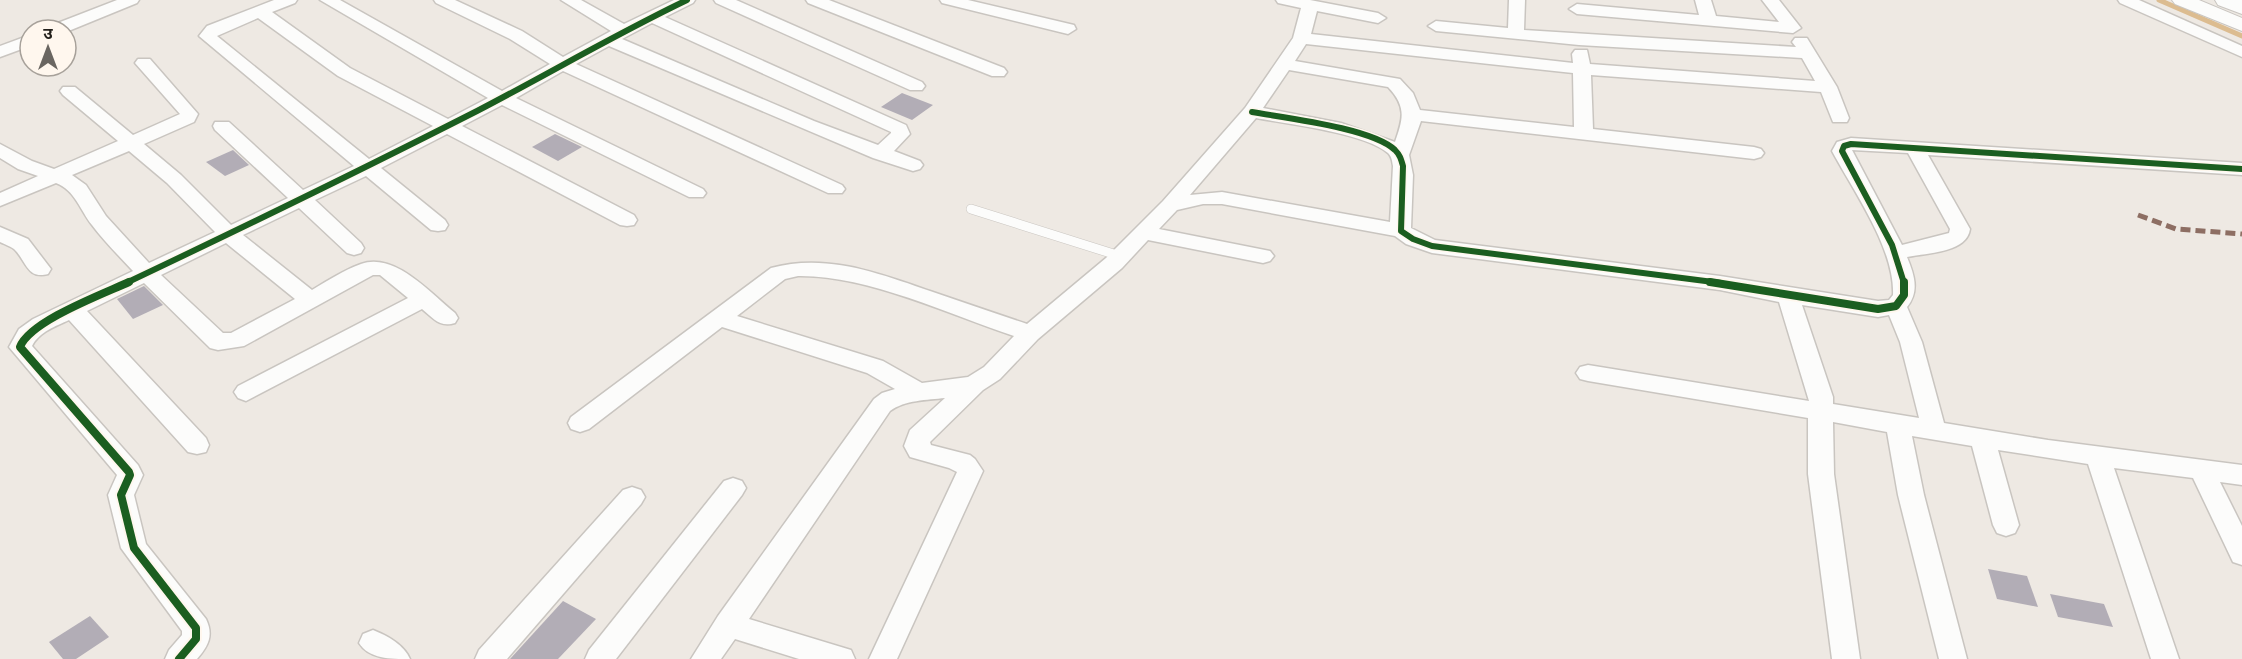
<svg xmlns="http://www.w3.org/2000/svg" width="2242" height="659" font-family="'Roboto Condensed','Noto Sans Devanagari',sans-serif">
<rect width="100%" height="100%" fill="#eee9e3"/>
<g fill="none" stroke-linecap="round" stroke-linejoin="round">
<polyline stroke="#dcbc90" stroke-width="5" points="2159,0 2242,36"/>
</g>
<g fill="#b2adb6">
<polygon points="902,93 933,105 912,120 881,107"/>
<polygon points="555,134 582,147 558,161 532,147"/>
<polygon points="233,150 249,165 225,176 206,162"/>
<polygon points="144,286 163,305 133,319 117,299"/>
<polygon points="1988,569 2027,576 2038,607 1997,599"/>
<polygon points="2050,594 2104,604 2113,627 2058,617"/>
<polygon points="563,601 596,619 558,659 510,659"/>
<polygon points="90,616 109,637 76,659 63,659 49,642"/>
</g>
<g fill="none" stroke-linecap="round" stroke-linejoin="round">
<g stroke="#c9c5c0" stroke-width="10">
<polyline id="service" points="971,209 1120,256"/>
</g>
<g stroke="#c9c5c0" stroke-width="3">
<g id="minor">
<polygon points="117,0 139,0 137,3 66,32 66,30 48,30 50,26"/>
<path d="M274,0H297L295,3L272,12L350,68L448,119L488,98L320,0H340L502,91L550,64L510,39L436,3L434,0H455L522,31L563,57L611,31L561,0H581L624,24L674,0H695L693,3L665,17L906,125L910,134L894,151L920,161L923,165L920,169L913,171L873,158L609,46L576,64L842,185L845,189L842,193H828L563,71L516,98L703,189L706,193L703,197H689L502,105L462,126L634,215L637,220L634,225L627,226L620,225L447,134L381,168L445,220L448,225L445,230L438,231L431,230L366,176L315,200L361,243L364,248L361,253L354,255L347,253L299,208L243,235L312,290C327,281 344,270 361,264C395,252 430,293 455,313L458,318L455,323C440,328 433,318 422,309L246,401L238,398L234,392L238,386L408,298L380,275H373L244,346L218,350L210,348L144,283L87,311L206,438L209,445L206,452L197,454L188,452L69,320C56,326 39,332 32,346L138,465L143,475L134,495L146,544L206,619C214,636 208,646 197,659H165L169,650L182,635V631L121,548L108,495L117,475L9,347L19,329L33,319L133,271C119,256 104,241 92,225C80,210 75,190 56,183L0,206V193L38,176L18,169L0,158V144L32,161L54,169L118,141L63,95L60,91L63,87H75L133,135L180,114L135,63L138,59H150L198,114L194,122L144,144L181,175L231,225L288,198L215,130L213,126L215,122H229L303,190L354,166L199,36L207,26ZM258,18L338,76L433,126L369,159L217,36ZM652,23L891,132V133L878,145L814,121L622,39ZM129,151L167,183L215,232L149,263L106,216L86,185L72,175ZM226,243L295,299L231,333H223L161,275Z"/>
<polygon points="714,0 736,0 922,82 925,86 922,90 910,90 716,3"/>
<polygon points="806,0 829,0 1004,68 1007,72 1004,76 992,76 808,3"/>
<polygon points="940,0 968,0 1074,25 1076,29 1068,34 942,3"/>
<path d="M1276,0H1310L1378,13L1386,18L1378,23L1317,11L1311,34L1573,63L1572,54L1575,50H1587L1590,64L1815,81L1802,58L1579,45L1436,31L1428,26L1436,21L1508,28L1509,0H1525L1524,30L1796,47L1792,42L1795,38H1807L1837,87L1849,118L1847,122H1833L1821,92L1591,75L1593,129L1754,147L1761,149L1764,153L1761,157L1754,159L1421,121L1409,155L1413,175L1411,228L1435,240L1720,276L1878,301L1889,300L1893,295C1895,249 1854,192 1832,151L1837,142L1851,138L2242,163V175L1928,155L1970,229C1967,253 1926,253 1907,257C1914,274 1920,291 1907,307L1922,342L1944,423L2048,440L2242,465V485L2220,482L2242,526V565L2233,562L2193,478L2114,468L2179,659H2151L2088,464L1998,450L2019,525L2015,533L2006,536L1997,533L1993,525L1972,446L1912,436L1924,495L1967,659H1939L1898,495L1887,432L1833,422L1834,474L1860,659H1832L1808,474V418L1588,381L1580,379L1576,373L1580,367L1588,365L1809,401L1779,302L1720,290L1432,253L1406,244L1395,236L1222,204H1203L1177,210L1159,229L1270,251L1274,256L1270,261L1263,263L1148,240L1122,268L1038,339L1000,379L983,390L930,442L931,445L970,455L975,459L983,471L897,659H869L957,472L949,468L910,457L904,446L910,430L945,398C927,400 905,400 890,411L749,619L851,650L855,659H799L735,639L721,659H691L718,616L874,399L882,393L895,389L867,373L722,327L589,429L580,432L571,429L568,423L571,417L771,268C826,253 878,273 930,291C962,302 994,313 1027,324L1106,258L1163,201L1245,108L1293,38L1301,8L1278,3ZM1306,44L1573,73L1574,127L1420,110L1413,93L1400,79L1295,61ZM1289,70L1388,87C1407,107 1403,119 1395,142L1341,123L1263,108ZM1256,118C1288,124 1365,133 1388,153C1392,157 1392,161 1393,166L1390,222L1222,192L1190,195ZM1852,150L1908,153L1950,229L1949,233L1902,245ZM798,276C867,275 948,314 1014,336L984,367L968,377L922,383L883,361L737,316L785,279ZM1802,305L1878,317L1889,315L1900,342L1919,418L1833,404V397Z"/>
<polygon points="1695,0 1711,0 1716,16 1779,22 1762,0 1779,0 1801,28 1793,33 1577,14 1569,9 1577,4 1699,15"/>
<polygon points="2118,0 2139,0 2242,46 2242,57 2120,3"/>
<polygon points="30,35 30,46 0,57 0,46"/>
<path d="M0,227L28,239L51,269L48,274C27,280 26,260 14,249C10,246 4,244 0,242Z"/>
<polygon points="733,478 742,481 746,488 742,495 616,659 585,659 589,650 724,481"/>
<polygon points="632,487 641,490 645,497 641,504 507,659 475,659 479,650 623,490"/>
<path d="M373,630C388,636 404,645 410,659C390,659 369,659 359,643L363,634Z"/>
</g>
</g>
<g stroke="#c9c5c0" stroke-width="2">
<polygon id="tertiary" points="2172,0 2199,0 2242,18 2242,31 2175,4"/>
</g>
<g stroke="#c9c5c0" stroke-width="2">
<polygon id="secondary" points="2215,0 2242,0 2242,14 2218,5"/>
</g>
<use href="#service" stroke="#fcfcfb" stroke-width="9"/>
<use href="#minor" fill="#fcfcfb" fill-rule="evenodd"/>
<use href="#tertiary" fill="#fcfcfb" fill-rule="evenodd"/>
<use href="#secondary" fill="#fcfcfb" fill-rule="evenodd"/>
<polyline stroke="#8d6e63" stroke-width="5" stroke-dasharray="10 5" stroke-linecap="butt" points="2138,215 2176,229 2242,234"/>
<g stroke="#fff7ee" stroke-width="9">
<g id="cycleway-far1">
<path d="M1252,112C1285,118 1372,128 1395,150C1400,155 1401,159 1403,166L1401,231L1413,239L1432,246L1721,283"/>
<path d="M126,283C244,227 361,170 477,111C548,74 616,34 687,0"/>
<polyline points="1904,283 1892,245 1842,151 1844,146 1851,144 2242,169"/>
</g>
</g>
<g stroke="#fff7ee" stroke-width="12">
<g id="cycleway">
<path d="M129,282C103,294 30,321 20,347L129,472L130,475L121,495L134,548L196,628V639L179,659"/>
<polyline points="1710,282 1878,309 1896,306 1904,295 1904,282"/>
</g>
</g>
<use href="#cycleway-far1" stroke="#1b5e20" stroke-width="6"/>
<use href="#cycleway" stroke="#1b5e20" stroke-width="8"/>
</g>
<g transform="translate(48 48)"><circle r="28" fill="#fff7ee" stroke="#a7a19a" stroke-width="1.5"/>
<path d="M0-4.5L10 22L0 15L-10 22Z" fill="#6a6661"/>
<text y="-9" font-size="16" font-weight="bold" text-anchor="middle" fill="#23201b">उ</text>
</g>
</svg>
